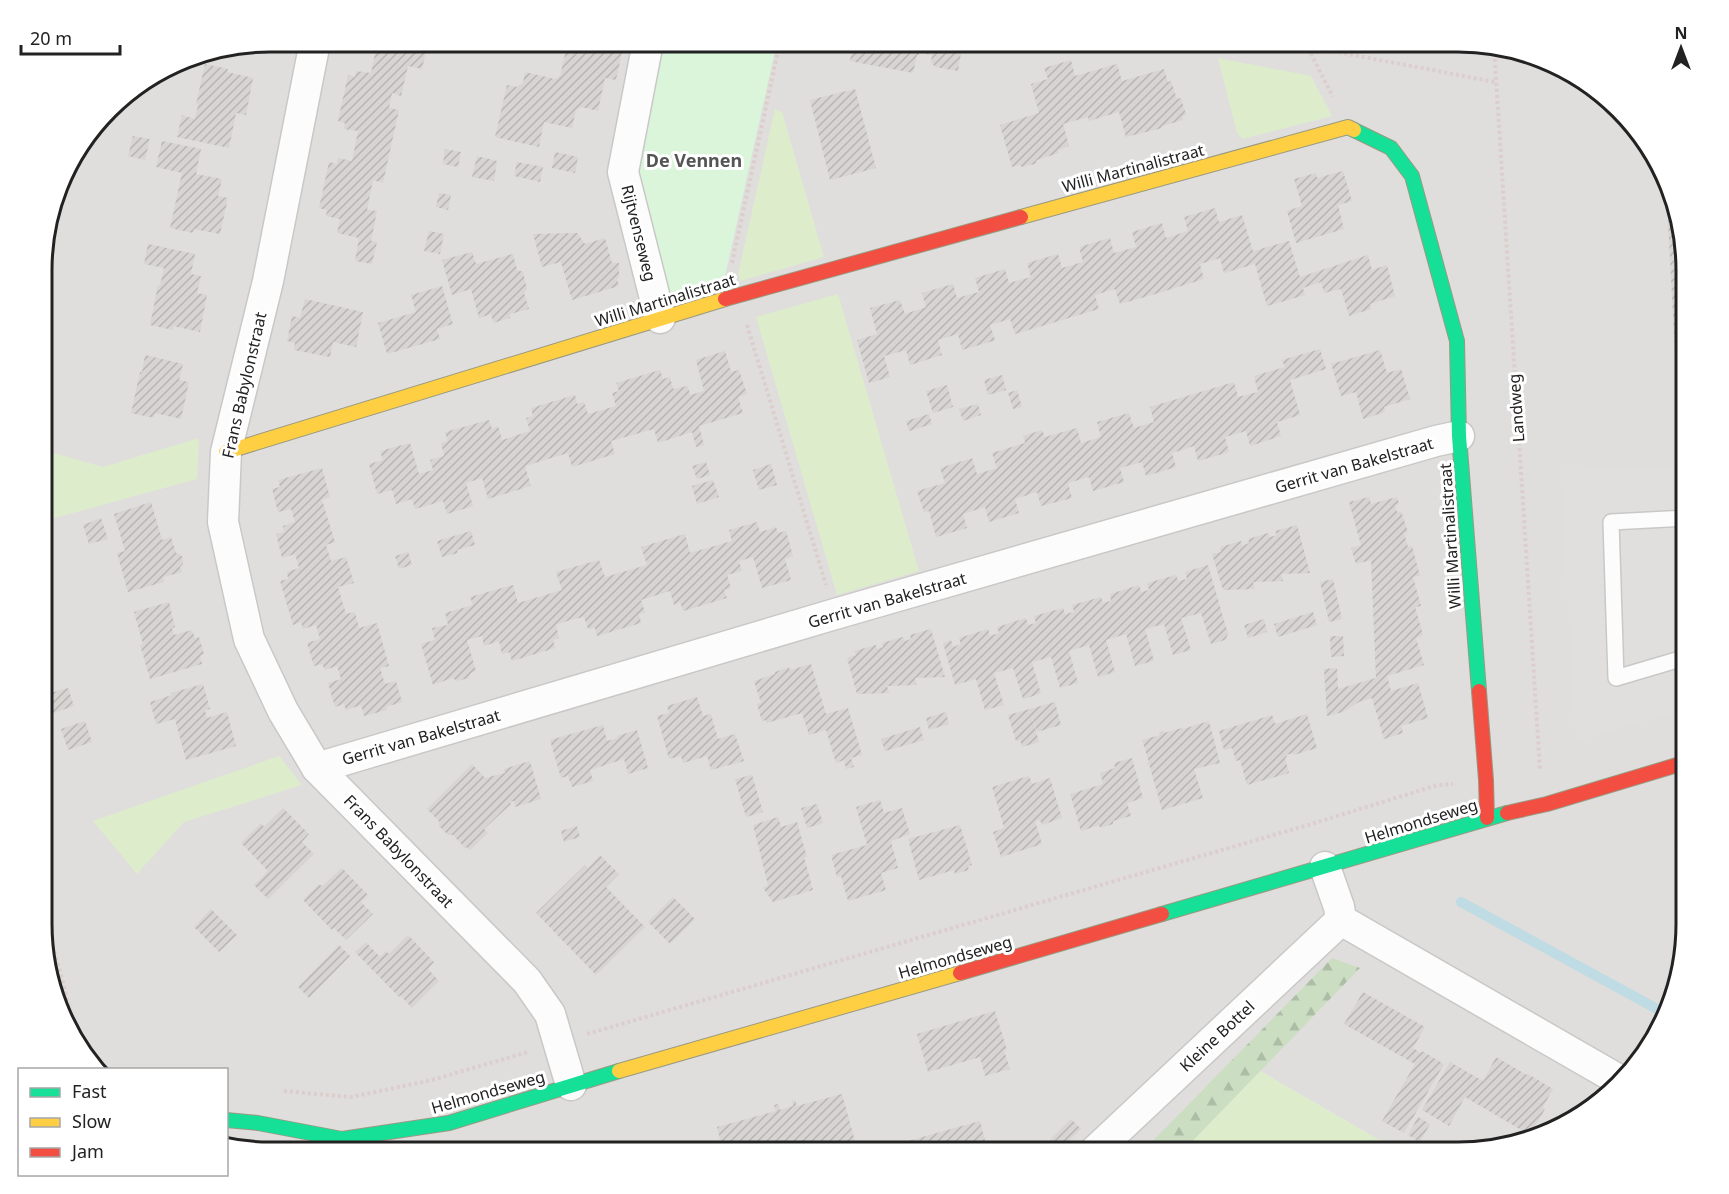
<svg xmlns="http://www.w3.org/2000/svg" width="1729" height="1194" font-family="'Noto Sans',sans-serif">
<defs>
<pattern id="forest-firs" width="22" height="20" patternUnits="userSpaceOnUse" patternTransform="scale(1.5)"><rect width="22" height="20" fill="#cbdec1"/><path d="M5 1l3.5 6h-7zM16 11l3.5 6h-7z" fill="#aebea6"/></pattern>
<pattern id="building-hatch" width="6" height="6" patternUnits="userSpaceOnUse" patternTransform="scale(1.5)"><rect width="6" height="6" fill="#d7d4d2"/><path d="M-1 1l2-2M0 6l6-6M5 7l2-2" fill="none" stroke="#b8b6b4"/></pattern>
</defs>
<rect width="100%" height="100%" fill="#f0eeeb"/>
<polygon fill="#dfdedc" points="270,42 1473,42 1532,54 1597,89 1663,169 1687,256 1687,938 1675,997 1640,1062 1560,1128 1459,1152 1400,1152 1251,1066 1154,1152 256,1152 227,1146 226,1070 100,1069 73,1038 44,953 44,241 66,169 120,99 183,59"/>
<g fill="#ddeccb">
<polygon points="1218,58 1311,76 1332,116 1243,139 1237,133"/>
<polygon points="775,109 782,112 824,257 740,281 738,274"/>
<polygon points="838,294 919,571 837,595 756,317"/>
<polygon points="199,438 197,479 44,521 44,482 50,452 103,467"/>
<polygon points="279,756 302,785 184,822 137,874 93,821"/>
<polygon points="1260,1071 1400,1152 1182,1152"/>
<polygon points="227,1137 297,1147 297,1152 256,1152 227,1146"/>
</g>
<polygon fill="url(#forest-firs)" points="1332,958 1360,968 1182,1152 1142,1152"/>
<polygon fill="#daf5da" points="659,42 777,42 724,281 675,296 667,293 635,177"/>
<polygon fill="#e0dfde" points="1681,466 1682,468 1687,468 1687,709 1576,741 1560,471"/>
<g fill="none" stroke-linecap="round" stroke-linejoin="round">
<polyline stroke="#bfdbe3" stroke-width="10" points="1461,902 1666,1014"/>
</g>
<g fill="url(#building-hatch)">
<polygon points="371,42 428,42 422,69 408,66 401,96 392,93 389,108 399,110 383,183 373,180 367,210 377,211 371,241 377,242 372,264 355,261 359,238 337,233 340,219 326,216 327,210 319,208 329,162 337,164 338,158 352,161 358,131 344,129 345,123 338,121 348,75 355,77 356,71 371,73 377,44"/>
<polygon points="568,42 624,42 616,80 605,78 598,111 581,107 576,110 572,128 544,122 539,147 495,137 507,85 517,87 523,83 525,72 555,79 560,76"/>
<polygon points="853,42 947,42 946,50 961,53 958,71 935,67 931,62 932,55 919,53 919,55 917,55 913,73 850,61"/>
<polygon points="1066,42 1083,42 1084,48 1069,53"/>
<polygon points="1071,60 1075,76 1117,64 1122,81 1164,69 1168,82 1171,81 1177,99 1181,98 1186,115 1182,116 1183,120 1162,126 1162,128 1126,137 1119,112 1089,121 1088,117 1063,124 1069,146 1058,150 1059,153 1037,160 1035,164 1022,167 1019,165 1012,167 1000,125 1039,113 1031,84 1048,79 1044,68"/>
<polygon points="205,64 228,69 227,72 253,78 246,115 236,113 229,148 177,137 182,115 195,119 198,105 196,104"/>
<polygon points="855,89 876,168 830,180 810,100"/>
<polygon points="133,136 150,139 145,160 128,156"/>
<polygon points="162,141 201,149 196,174 222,179 218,196 228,198 220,234 194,229 193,233 170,228 182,173 156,167"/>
<polygon points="445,149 461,152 458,167 443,164"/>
<polygon points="555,152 578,157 575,173 552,168"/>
<polygon points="477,156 497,161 494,181 472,177"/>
<polygon points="517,162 543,167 540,182 514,176"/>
<polygon points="1343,171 1352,201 1338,205 1344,229 1296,243 1287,211 1302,206 1294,179 1316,173 1317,178"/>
<polygon points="1666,183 1687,256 1687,468 1681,468"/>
<polygon points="439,193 451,195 448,210 436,207"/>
<polygon points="1215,208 1219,222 1242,215 1253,251 1289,241 1300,277 1368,255 1372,270 1387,265 1395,296 1370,304 1371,309 1349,316 1341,289 1324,293 1321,282 1303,288 1305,295 1267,306 1255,264 1224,273 1220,258 1200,264 1204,279 1152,295 1120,304 1115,289 1095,295 1099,309 1015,334 1010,319 990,325 995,340 993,341 962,350 958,334 938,340 942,355 910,365 906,350 884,356 890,377 869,383 857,340 877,334 870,308 900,300 905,314 926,307 922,293 953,284 957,298 979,292 975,278 1005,269 1009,283 1031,277 1027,263 1058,254 1062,268 1083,262 1079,247 1110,238 1114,253 1136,247 1132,232 1162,223 1166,238 1188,231 1184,217"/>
<polygon points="429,231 444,234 440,254 424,251"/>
<polygon points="577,233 585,244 605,238 612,263 619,263 619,278 617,278 619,286 572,300 561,262 542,267 533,234"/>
<polygon points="148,244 195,254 191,274 201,276 197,293 207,295 200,332 173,326 173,330 150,325 158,285 160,285 164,268 144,264"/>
<polygon points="472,252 476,264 513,254 517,270 523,272 527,289 524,293 529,309 510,314 510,318 493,323 491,314 479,318 471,289 452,295 442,260"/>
<polygon points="442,286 453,324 437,329 440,339 387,354 378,323 416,312 411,295"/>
<polygon points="305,299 363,312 356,347 333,342 330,357 294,350 295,343 287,341 292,316 300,318"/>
<polygon points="1320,349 1326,369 1290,380 1300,415 1277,422 1281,436 1250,446 1246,431 1225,437 1229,452 1198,461 1194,446 1172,453 1176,467 1146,476 1142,462 1120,468 1124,482 1093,491 1089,477 1068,483 1072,498 1041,506 1037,492 1015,499 1019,513 989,522 985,507 963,514 967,528 936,537 929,511 924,512 917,491 945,483 940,468 972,458 977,474 997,468 992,453 1025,443 1023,436 1042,430 1045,437 1077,428 1081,443 1101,437 1097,422 1129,413 1134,428 1154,422 1150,407 1234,382 1238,397 1258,392 1254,376 1285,367 1282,360"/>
<polygon points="1380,350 1387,373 1401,369 1410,399 1384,407 1385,412 1363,419 1356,392 1341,396 1331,364"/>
<polygon points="725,351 731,372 739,370 747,394 738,397 743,413 699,426 704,445 696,447 692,432 658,443 654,429 611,441 615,454 572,467 568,453 525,466 531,486 488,499 482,478 466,483 473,506 447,514 443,501 415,509 412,499 396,504 392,490 377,494 369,464 383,460 380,451 410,443 419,474 433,470 430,460 444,456 441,443 448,441 445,432 489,420 492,429 498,426 502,440 530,431 526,418 533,416 531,408 575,395 577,404 584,402 588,414 616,406 612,393 619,391 616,383 660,370 663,379 670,377 673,389 688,386 690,395 704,391 696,360"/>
<polygon points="145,355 183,364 179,380 189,382 181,419 155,413 154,418 131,413 140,372 142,372"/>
<polygon points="1002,375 1006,390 988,395 984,380"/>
<polygon points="947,385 953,407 933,413 926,391"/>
<polygon points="1017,390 1022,407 1013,409 1008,393"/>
<polygon points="978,404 981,415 963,421 959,409"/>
<polygon points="929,414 932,424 909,431 906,421"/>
<polygon points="706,462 710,475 697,479 692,466"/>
<polygon points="771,464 777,485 759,490 753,470"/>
<polygon points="322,468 330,497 322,500 335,542 326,545 331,561 346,557 354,583 338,587 346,614 355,612 359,628 377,623 389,666 380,668 385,684 396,681 402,702 386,707 387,710 364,716 361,705 346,710 344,704 335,707 328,683 341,679 337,666 325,670 322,664 314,666 307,643 320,639 316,625 303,629 301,622 293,625 280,581 288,579 287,572 299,568 295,554 282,558 276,534 284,532 283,526 295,522 291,509 278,512 272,489 280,487 278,480"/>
<polygon points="713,480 719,497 697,504 692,486"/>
<polygon points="1369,497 1371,504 1397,497 1399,504 1395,505 1397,512 1401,511 1408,532 1404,533 1408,547 1412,546 1420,576 1413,577 1421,606 1415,607 1423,635 1416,638 1424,665 1387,676 1391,691 1418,683 1428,718 1401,726 1403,733 1384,739 1372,698 1359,702 1343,712 1327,716 1326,701 1324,669 1337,668 1338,689 1376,678 1371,560 1356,564 1351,548 1361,545 1349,502"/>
<polygon points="151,502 162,540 171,537 176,553 180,554 183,558 183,564 180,567 182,572 163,577 164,582 128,592 117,553 125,551 114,514"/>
<polygon points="101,518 108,539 89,544 83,525"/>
<polygon points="757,522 760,532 776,527 778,533 786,531 793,556 785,559 791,580 762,588 753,557 739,561 742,571 727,575 731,588 724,590 727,598 683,611 680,602 674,605 670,591 641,600 645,613 639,614 641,623 597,636 595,628 588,629 584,617 570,620 556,625 559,638 553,640 555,648 512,661 509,652 502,654 499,641 484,646 482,636 467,640 476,671 471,673 468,678 458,681 452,678 433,685 421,644 435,640 432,628 448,625 445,613 473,605 470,597 513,585 518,603 562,590 556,572 599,560 605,577 647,565 641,547 685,534 690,553 732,541 729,530"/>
<polygon points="1297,525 1310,573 1281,574 1283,581 1253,582 1255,589 1223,590 1212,554 1221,552 1220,547 1241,541 1242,546 1249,543 1248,539 1268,533 1270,537 1277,535 1275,531"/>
<polygon points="471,531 475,545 457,550 458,553 442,557 437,541"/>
<polygon points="408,552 412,565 399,569 395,556"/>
<polygon points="1208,565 1228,634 1225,640 1211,644 1201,613 1181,618 1191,650 1173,655 1164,624 1145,629 1154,661 1153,661 1135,666 1126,634 1106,640 1115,672 1098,677 1089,645 1069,651 1078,683 1060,688 1051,657 1032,662 1041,694 1040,694 1023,699 1013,668 994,673 1004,705 985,710 976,679 955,685 943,643 951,640 953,647 961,644 959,638 988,629 990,636 999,633 997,627 1026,618 1028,625 1036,623 1034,616 1063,608 1065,614 1074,612 1072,605 1101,597 1103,603 1111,601 1110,594 1139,585 1141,592 1149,590 1147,583 1176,575 1178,581 1187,579 1185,572"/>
<polygon points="1333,579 1342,619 1329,622 1320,582"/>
<polygon points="169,602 175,627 172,628 174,635 192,630 195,638 199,637 204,654 200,656 202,664 150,679 140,645 143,644 134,612"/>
<polygon points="1313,612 1317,625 1278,637 1274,624"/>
<polygon points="1264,619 1267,632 1248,638 1244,625"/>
<polygon points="931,629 945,677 915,678 917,685 887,686 889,693 857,694 847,658 856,655 854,651 876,645 877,649 883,647 882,643 903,637 905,641 911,639 910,635"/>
<polygon points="1330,636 1343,636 1344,656 1331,657"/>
<polygon points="811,664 826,714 848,708 862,755 851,758 854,767 846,769 844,760 836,763 826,730 809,735 802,713 766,723 766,720 762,721 757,704 761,703 754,681 775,674 775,672 789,667 790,670"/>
<polygon points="203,684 210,709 205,710 207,718 227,712 236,746 186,760 175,719 156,724 150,702 172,695 171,693"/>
<polygon points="68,688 74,706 53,713 47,694"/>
<polygon points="697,697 703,716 711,714 718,739 735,734 744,761 711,770 707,756 683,763 681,756 669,759 657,716 669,713 667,706"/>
<polygon points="1055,702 1061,725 1037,732 1031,713 1039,742 1022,747 1020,740 1016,741 1008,715"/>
<polygon points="946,712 949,724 929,730 926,718"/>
<polygon points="1307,714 1317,748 1294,755 1293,753 1286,755 1287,757 1285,758 1289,773 1247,785 1240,760 1236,761 1232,748 1224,750 1219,731 1272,715 1275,724"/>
<polygon points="85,721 92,742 68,750 61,729"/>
<polygon points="1209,721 1220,763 1194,769 1203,798 1162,810 1149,764 1147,765 1147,763 1149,762 1142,740 1160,735 1159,732 1164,731 1164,733 1182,728 1183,729"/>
<polygon points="603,725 607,741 618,738 617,736 637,730 648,768 628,774 624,759 590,770 593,781 572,787 568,776 561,778 550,740"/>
<polygon points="920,727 924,740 885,751 881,739"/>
<polygon points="1132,758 1143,798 1127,803 1131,816 1113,821 1113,824 1100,828 1099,825 1081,831 1070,794 1103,784 1100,773 1115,768 1114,763"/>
<polygon points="530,761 541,799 515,807 514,801 510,802 511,804 484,829 488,833 470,850 466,847 465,848 453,835 448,835 439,826 439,821 427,809 472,764 485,778 505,773 504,769"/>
<polygon points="752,775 763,812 746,817 735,779"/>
<polygon points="1029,776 1032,784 1050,778 1062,818 1042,825 1040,820 1035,821 1042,844 1001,857 993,832 1004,828 992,787"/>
<polygon points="880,800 884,813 902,808 910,834 891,841 898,868 881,873 886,890 848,901 841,876 837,877 831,855 867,845 856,807"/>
<polygon points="817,804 823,823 807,828 801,808"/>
<polygon points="283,808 309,834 302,842 314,854 268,899 254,885 268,871 241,843 261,823 264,827"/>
<polygon points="778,817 781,827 797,822 807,857 804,857 813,890 773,902 763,888 768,885 753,825"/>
<polygon points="960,825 972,865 968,866 969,870 955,874 954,870 919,880 908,839"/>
<polygon points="577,826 580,837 564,842 561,831"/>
<polygon points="1687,838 1687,881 1686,881 1674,841"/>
<polygon points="600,855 619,874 606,887 645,927 596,975 536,913 585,865 588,868"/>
<polygon points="342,868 368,895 361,902 373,914 346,940 334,928 332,930 303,900 319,884 322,886"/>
<polygon points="673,897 695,919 670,944 648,922"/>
<polygon points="211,909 237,935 219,952 194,927"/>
<polygon points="408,935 434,962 428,969 439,981 412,1008 400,995 399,997 355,952 366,942 380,957 386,951 389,954"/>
<polygon points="339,945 350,956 309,998 298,987"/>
<polygon points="1363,992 1425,1027 1413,1048 1421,1053 1422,1051 1444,1064 1404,1133 1382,1121 1415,1064 1344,1024"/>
<polygon points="995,1011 1007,1050 1004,1050 1010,1069 985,1076 980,1057 928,1072 917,1034"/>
<polygon points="1496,1057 1527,1075 1528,1074 1553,1089 1543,1107 1545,1109 1530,1135 1465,1097 1449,1126 1422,1110 1450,1062 1483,1081"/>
<polygon points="842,1094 858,1152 723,1152 717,1127 776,1111 774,1105 778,1104 780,1110 793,1106 792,1101 795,1100 797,1106"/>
<polygon points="1418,1117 1430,1124 1420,1142 1408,1135"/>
<polygon points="1071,1119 1081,1129 1059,1150 1050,1140"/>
<polygon points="980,1121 988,1152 872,1152 872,1151"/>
</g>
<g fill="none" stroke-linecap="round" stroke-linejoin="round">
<g stroke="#c9c8c7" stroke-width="18">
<polyline id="lane" points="1687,518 1611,522 1616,678 1687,657"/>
</g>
<g stroke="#c9c8c7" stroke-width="33">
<g id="street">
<polyline points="315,42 268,281 226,452 223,522 249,639 283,711 317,768 527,981 550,1014 571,1085"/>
<polyline points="648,42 623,172 660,318"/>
<polyline points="317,768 835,614 1436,441 1459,436"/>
<polyline points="1341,920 1619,1080"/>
<polyline points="1094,1152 1341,920 1339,907 1325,867"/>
</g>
</g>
<g stroke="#999a82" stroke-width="16">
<g id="fast">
<polyline points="1354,130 1391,148 1412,176 1457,341 1459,436 1479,691"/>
<polyline points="1162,914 1507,813"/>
<polyline points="226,1120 258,1123 342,1139 449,1123 619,1071"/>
</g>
</g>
<g stroke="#999a82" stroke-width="16">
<g id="slow">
<polyline points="1021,217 1348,127 1354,130"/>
<polyline points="226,452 725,299"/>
<polyline points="619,1071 960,973"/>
</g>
</g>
<g stroke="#999a82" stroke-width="16">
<g id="jam">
<polyline points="725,299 1021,217"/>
<polyline points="1479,691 1486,780 1487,818"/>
<polyline points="1507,813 1547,804 1687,762"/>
<polyline points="960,973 1162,914"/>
</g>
</g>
<g stroke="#dccecd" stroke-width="4" stroke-dasharray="3 3" stroke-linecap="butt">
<polyline points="1285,42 1495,82"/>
<polyline points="1494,47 1540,770"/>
<polyline points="1308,48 1333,97"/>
<polyline points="732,263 780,42"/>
<polyline points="747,325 826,585"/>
<polyline points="44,917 62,978 72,1020 82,1048"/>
<polyline points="587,1034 1308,825 1438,785 1453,784"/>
<polyline points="84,1051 109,1070"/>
<polyline points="284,1091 351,1097 432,1080 528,1052"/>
</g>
<use href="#lane" stroke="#fdfcfc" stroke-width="15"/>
<use href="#street" stroke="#fdfcfc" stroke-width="30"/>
<use href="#fast" stroke="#16e098" stroke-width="14"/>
<use href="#slow" stroke="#ffcf43" stroke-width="14"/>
<use href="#jam" stroke="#f24e42" stroke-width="14"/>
</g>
<g text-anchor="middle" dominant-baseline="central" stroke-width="6" stroke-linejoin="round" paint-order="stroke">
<g font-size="16" fill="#222" stroke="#fff">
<text transform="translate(1133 168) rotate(-15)">Willi Martinalistraat</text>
<text transform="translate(639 233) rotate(76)">Rijtvenseweg</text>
<text transform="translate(665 300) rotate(-17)">Willi Martinalistraat</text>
<text transform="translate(244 385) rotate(-77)">Frans Babylonstraat</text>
<text transform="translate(1516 408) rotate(-94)">Landweg</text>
<text transform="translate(1354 465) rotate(-16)">Gerrit van Bakelstraat</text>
<text transform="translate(1450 536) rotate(-94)">Willi Martinalistraat</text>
<text transform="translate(887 600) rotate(-16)">Gerrit van Bakelstraat</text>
<text transform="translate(421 737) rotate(-16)">Gerrit van Bakelstraat</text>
<text transform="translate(1421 821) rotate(-17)">Helmondseweg</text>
<text transform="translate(399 851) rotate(46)">Frans Babylonstraat</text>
<text transform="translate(955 957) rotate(-16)">Helmondseweg</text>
<text transform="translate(1217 1036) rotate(-43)">Kleine Bottel</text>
<text transform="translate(488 1092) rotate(-16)">Helmondseweg</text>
</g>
<g font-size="18" font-weight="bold" fill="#555" stroke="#fff">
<text x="694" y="160">De Vennen</text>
</g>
</g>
<path d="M0 0H1729V1194H0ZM270 52H1458A218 218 0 0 1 1676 270V924A218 218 0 0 1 1458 1142H270A218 218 0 0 1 52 924V270A218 218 0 0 1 270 52Z" fill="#fff" fill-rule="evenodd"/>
<path fill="none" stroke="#222" stroke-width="3" d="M270 52H1458A218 218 0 0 1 1676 270V924A218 218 0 0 1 1458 1142H270A218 218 0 0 1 52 924V270A218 218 0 0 1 270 52Z"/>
<rect x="18" y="1068" width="210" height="108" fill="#ffffff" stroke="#a7a7a7" stroke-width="1.5"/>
<rect x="30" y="1088" width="30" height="9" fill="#16e098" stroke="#a7a7a7" stroke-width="1.5"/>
<text x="72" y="1098" font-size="18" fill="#222222">Fast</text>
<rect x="30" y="1118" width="30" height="9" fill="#ffcf43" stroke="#a7a7a7" stroke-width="1.5"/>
<text x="72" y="1128" font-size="18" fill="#222222">Slow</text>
<rect x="30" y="1148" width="30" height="9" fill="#f24e42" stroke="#a7a7a7" stroke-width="1.5"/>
<text x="72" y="1158" font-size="18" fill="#222222">Jam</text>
<g transform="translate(1681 48)" stroke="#ffffff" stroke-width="4.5" paint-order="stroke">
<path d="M0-4.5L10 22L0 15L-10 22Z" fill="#222222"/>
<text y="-9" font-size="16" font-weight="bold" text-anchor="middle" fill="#222222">N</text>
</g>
<path d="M21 45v9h99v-9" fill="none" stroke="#222222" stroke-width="3"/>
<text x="30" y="45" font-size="18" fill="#222222" stroke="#ffffff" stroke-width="4.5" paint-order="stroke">20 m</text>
</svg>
